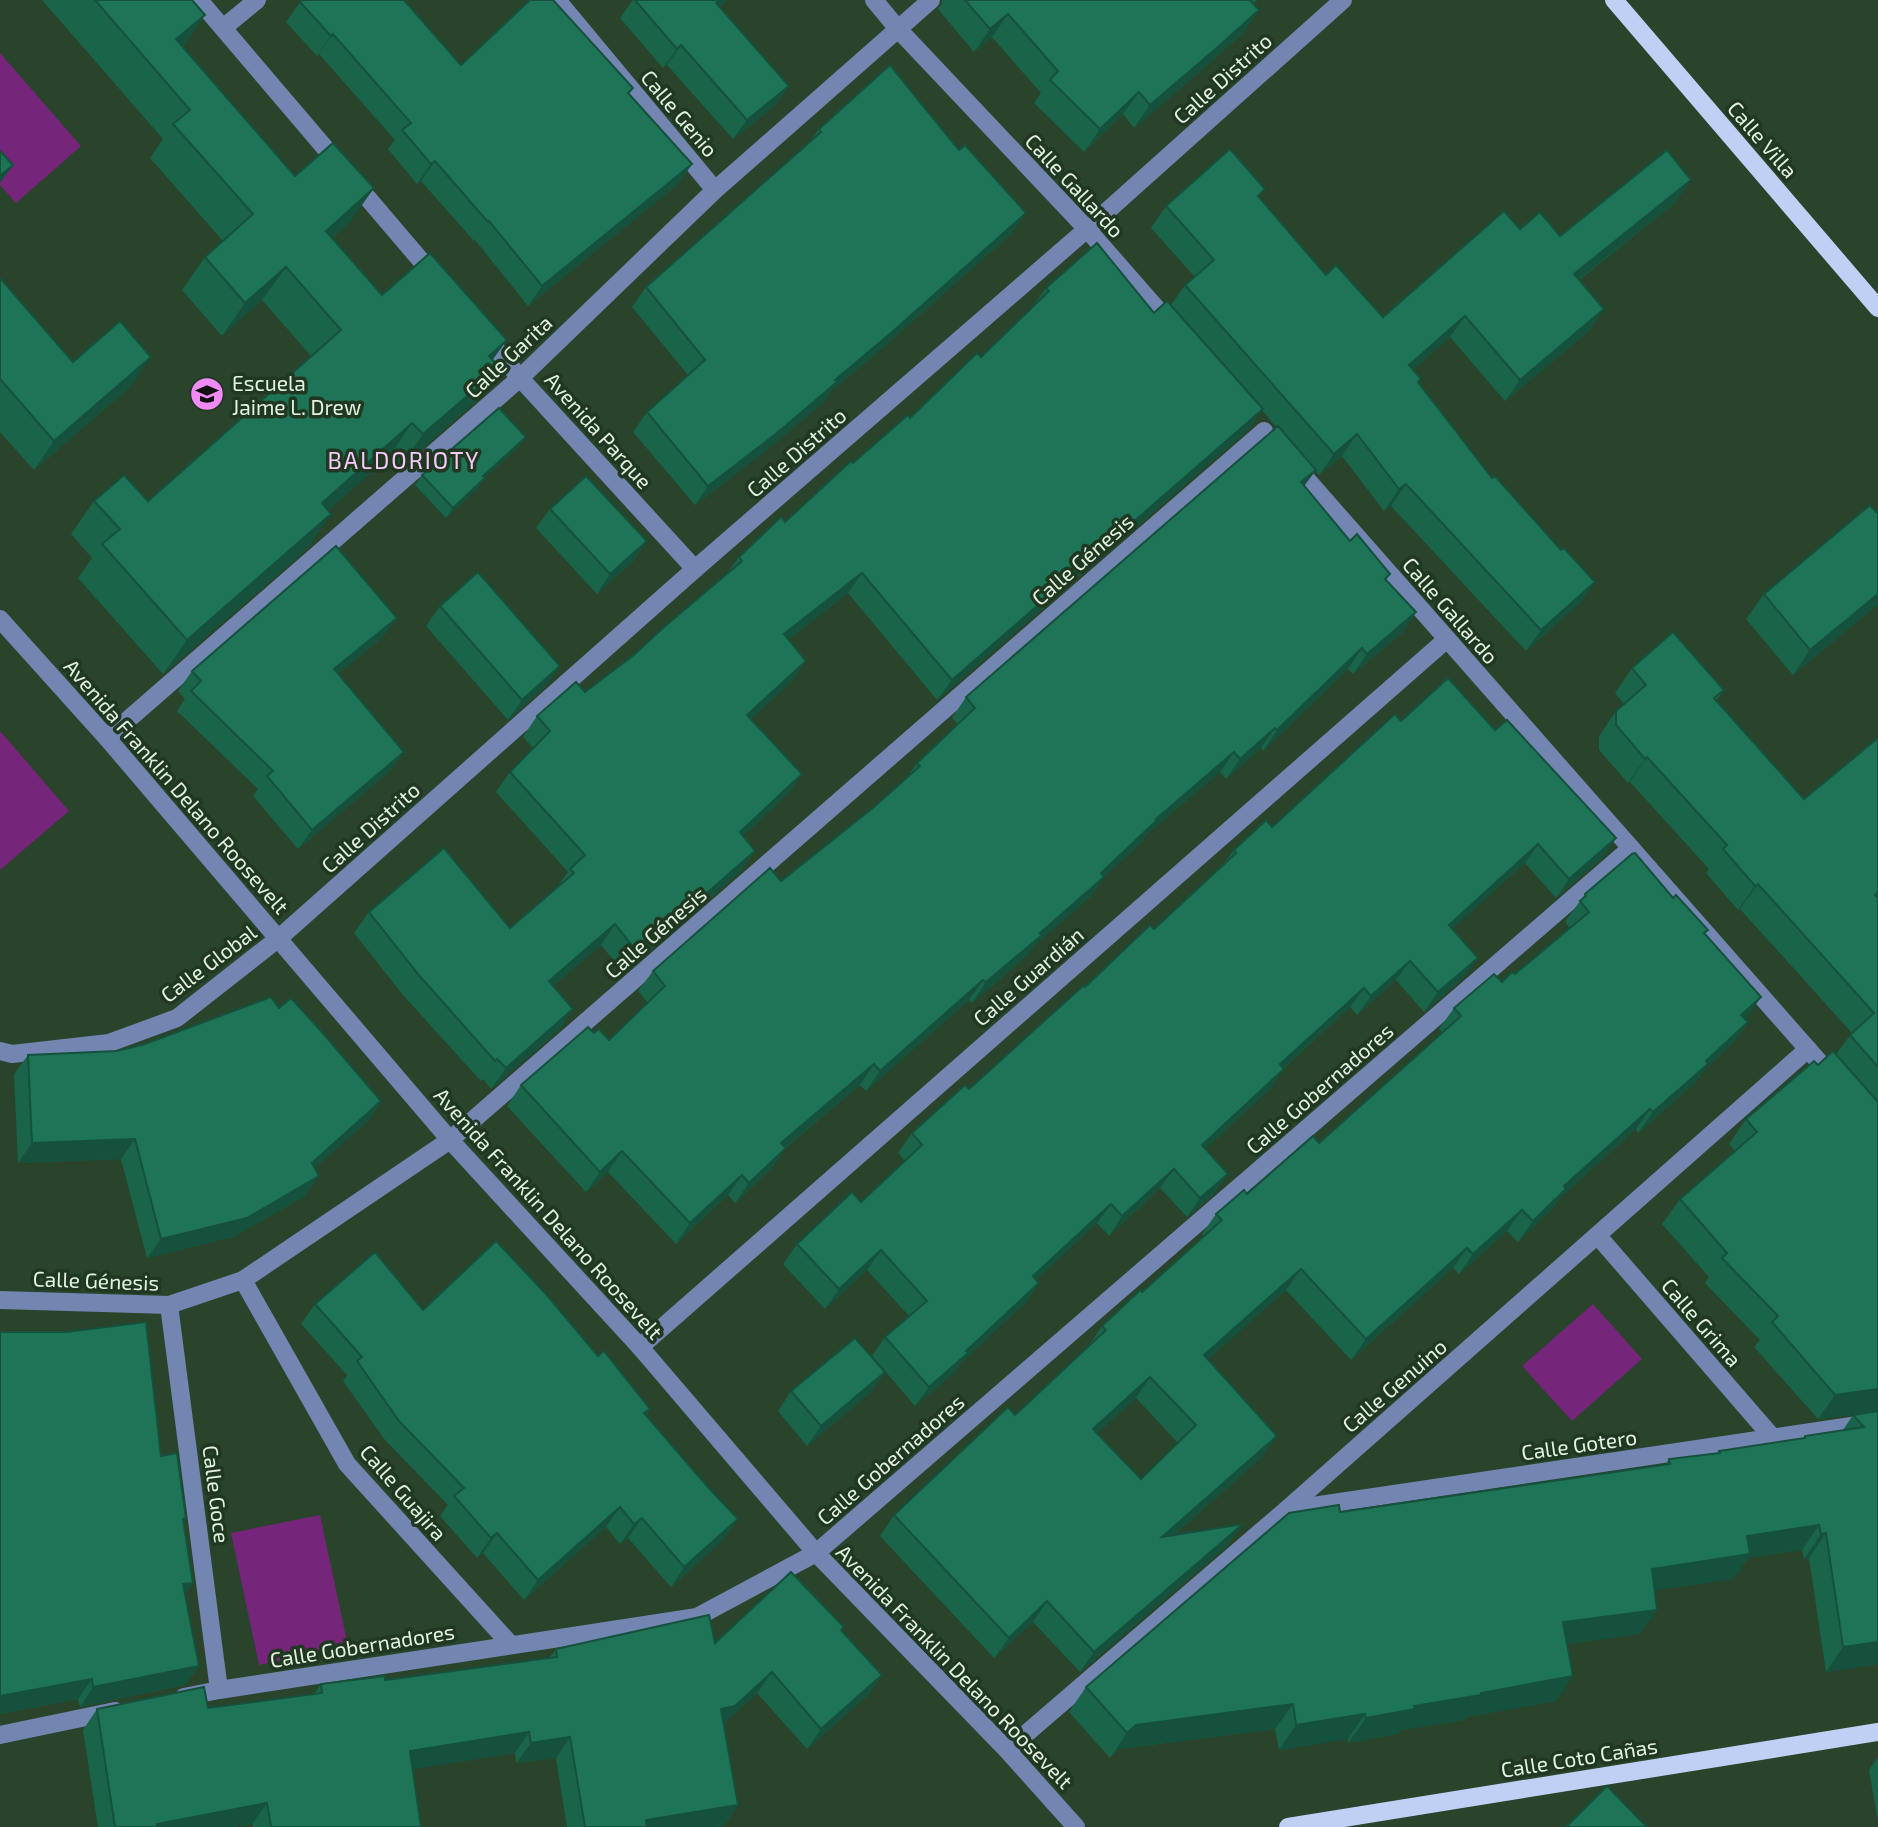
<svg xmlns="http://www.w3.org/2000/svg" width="1878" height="1827" font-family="'Exo 2',sans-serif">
<rect width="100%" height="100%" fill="#2a432b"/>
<g fill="#75257a">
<polygon points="0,53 81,146 16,203 0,185"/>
<polygon points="0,731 69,811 0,870"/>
<polygon points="1593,1304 1642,1359 1572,1421 1522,1366"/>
<polygon points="320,1515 348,1646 259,1665 231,1533"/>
</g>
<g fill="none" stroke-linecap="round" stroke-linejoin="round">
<g stroke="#7286b1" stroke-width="18">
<polyline points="199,0 435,277"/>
<polyline points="557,0 715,190"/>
<polyline points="874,0 898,29 1087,229 1171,325"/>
<polyline points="223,28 257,0"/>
<polyline points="485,336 520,378 695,569"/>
<polyline points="1294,465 1835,1080"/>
<polyline points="0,619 107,738 450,1140 640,1347 816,1553 1007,1750 1076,1827"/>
<polyline points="107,738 520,378 715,190 931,0"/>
<polyline points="0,1051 12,1054 109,1043 177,1018 279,938 695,569 1087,229 1343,0"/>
<polyline points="1598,1236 1773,1438"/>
<polyline points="243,1280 347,1464 511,1645"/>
<polyline points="0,1300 169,1305 243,1280 450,1140 1264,431"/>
<polyline points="169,1305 219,1690"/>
<polyline points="640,1347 1447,639"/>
<polyline points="1286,1510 1878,1422"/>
<polyline points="184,1697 219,1690 697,1617 816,1553 1631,848"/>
<polyline points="0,1735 115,1711"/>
<polyline points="1007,1750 1286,1510 1808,1049"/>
</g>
<g stroke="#bfd0f4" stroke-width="18">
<polyline points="1614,0 1878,308"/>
<polyline points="1288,1827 1878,1732"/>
</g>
</g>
<g fill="#1a644a" fill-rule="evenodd">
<polygon points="42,0 192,0 205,15 183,47 295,176 350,222 332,238 382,295 493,360 500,368 476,401 400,468 389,457 328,510 308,548 163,674 78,578 92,558 71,534 94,501 148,501 312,357 262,300 222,336 182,290 205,257 223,241 150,158 163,139"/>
<polygon points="633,0 727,0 719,7 776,105 733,139 667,65 663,68 620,18"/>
<polygon points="942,0 1257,0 1253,4 1259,10 1243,33 1203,69 1134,128 1123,114 1084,152 1034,103 1041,93 992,37 974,52 938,9 942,3"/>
<polygon points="300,2 461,65 633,88 629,94 692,164 678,184 528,306 475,240 474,241 421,181 417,184 388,149 395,140 319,54 317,56 286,22"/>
<polygon points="819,129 1012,233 877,353 831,391 824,402 763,453 695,505 633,432 647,412 688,375 632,307 646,287 809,143"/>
<polygon points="1259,197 1326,275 1383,317 1520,229 1560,236 1676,202 1579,280 1604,309 1589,331 1505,401 1450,337 1413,370 1419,383 1492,478 1561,550 1595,582 1580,603 1526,651 1391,506 1384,511 1342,456 1319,475 1315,471 1304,486 1350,541 1390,574 1386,580 1416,612 1402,633 1353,674 1348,669 1263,751 1261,748 1226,779 1220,772 1147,834 1143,841 1104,877 1090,897 1035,945 1028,955 972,1003 969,1000 866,1091 860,1085 785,1148 771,1169 735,1203 728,1195 676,1244 608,1172 586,1192 507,1106 521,1085 594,1033 609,1040 648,1003 638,991 653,971 781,881 874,807 908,776 917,763 958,724 952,718 966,697 1276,427 1262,410 1248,430 937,700 848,593 788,640 806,661 791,682 751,719 802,774 788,794 743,836 755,851 741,871 624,973 601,945 553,986 573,1009 559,1030 491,1089 483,1079 481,1081 403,995 354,933 369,912 510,928 557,887 568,872 496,792 510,772 533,748 523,737 537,716 585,692 635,654 725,576 739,557 785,522 853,463 910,418 981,357 1033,306 1046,288 1154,313 1171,305 1185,285 1195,277 1151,228 1166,206"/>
<polygon points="0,278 73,362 131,386 34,470 0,432"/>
<polygon points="526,437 518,447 484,478 478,488 446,518 415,485 422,475"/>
<polygon points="550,509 647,541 633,561 597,594 536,528"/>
<polygon points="1876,512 1878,604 1793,675 1746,619 1764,594"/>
<polygon points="440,606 547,685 508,720 426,626"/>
<polygon points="383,637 338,674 404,752 390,771 298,849 253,796 258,789 177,711 185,699 178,691 192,671"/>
<polygon points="1632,668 1724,690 1716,701 1804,799 1878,738 1878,1664 1826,1672 1809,1558 1804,1559 1802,1550 1748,1558 1733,1579 1655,1590 1640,1634 1567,1644 1556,1701 1466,1717 1464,1720 1400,1730 1398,1734 1348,1743 1348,1739 1279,1750 1275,1729 1119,1749 1110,1758 1069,1712 1086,1687 1340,1512 1665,1465 1669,1459 1718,1453 1719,1451 1803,1438 1805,1436 1843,1430 1853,1415 1860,1414 1818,1419 1754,1347 1760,1340 1705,1283 1709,1277 1662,1224 1680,1199 1735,1151 1729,1144 1746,1119 1818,1065 1836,1054 1852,1033 1740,909 1738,910 1706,873 1709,869 1630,782 1628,783 1599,750 1599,736 1616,711 1624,704 1615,693"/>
<polygon points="1401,721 1602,858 1556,898 1525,863 1452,929 1464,977 1424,1012 1396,980 1357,1015 1350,1007 1284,1068 1271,1088 1205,1149 1214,1194 1187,1217 1160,1188 1109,1236 1097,1223 1036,1280 1039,1283 1025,1303 962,1362 954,1373 915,1406 872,1356 885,1337 909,1316 867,1270 825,1309 783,1264 797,1244 861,1202 905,1161 898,1153 912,1133 969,1089 1154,929 1222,866 1234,850 1272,827"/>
<path d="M1585,894L1705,934L1761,997L1745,1019L1748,1022L1733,1043L1704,1070L1694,1084L1638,1133L1636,1129L1561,1197L1552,1209L1518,1242L1507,1231L1459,1274L1453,1268L1351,1360L1286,1290L1208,1359L1277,1436L1262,1457L1173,1536L1228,1545L1080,1672L1033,1622L994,1658L880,1536L894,1515L1015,1415L1088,1347L1102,1326L1204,1237L1202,1234L1216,1214L1247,1194L1319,1143L1443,1033L1439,1029L1454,1008L1515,974L1570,928L1565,922ZM1136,1398L1178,1443L1141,1479L1097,1433Z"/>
<polygon points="117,1051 381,1101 368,1121 314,1168 305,1196 233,1237 147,1258 121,1159 18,1163 14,1074 28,1055"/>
<polygon points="315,1304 423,1310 598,1356 650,1409 646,1415 724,1539 671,1587 628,1538 620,1544 606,1527 524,1600 483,1553 477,1558 440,1516 448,1505 385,1440 343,1381 347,1375 301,1324"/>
<polygon points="0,1332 161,1456 186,1518 184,1522 185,1595 199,1666 185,1685 80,1707 78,1699 0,1714"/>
<polygon points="885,1372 871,1392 807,1446 778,1411 791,1391"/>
<polygon points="844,1627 841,1630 882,1675 868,1695 807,1749 757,1693 723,1724 738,1805 724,1826 715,1827 567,1827 556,1758 516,1763 515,1753 412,1769 421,1827 253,1827 252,1824 234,1827 98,1827 83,1730 97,1709 208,1708 314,1694 321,1684 385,1680 549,1658 556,1649 715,1643"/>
<polygon points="1878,1757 1878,1822 1869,1770"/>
</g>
<g fill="#15513c">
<polygon points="720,0 727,0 717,8 716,3"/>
<polygon points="1259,10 1243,33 1203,69 1134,128 1150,105"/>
<polygon points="1008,14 992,37 974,52 990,29"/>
<polygon points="205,15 182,48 176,39"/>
<polygon points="333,34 319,54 317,56 331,36"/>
<polygon points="681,45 667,65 663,68 677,49"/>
<polygon points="789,86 776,105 733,139 747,120"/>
<polygon points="1139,92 1123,114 1084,152 1100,129"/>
<polygon points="435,161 421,181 417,184 431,164"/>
<polygon points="692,164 678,184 528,306 542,286"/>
<polygon points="13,165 0,183 0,176"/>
<polygon points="1691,180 1676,202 1559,295 1574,274"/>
<polygon points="374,188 350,222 302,265 326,231"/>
<polygon points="1026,213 1012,233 877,353 831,391 824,402 763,453 695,505 708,486 835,380"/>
<polygon points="286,267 262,300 222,336 245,303"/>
<polygon points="1604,309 1589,331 1505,401 1520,380"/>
<polygon points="1465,316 1450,337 1394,387 1409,365"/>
<polygon points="507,340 483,373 489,356"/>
<polygon points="151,357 131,386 34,470 54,441"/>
<polygon points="500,368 476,401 400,468 423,434"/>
<polygon points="1263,409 1248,430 937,700 952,680"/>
<polygon points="412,423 389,457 298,537 322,503"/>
<polygon points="1357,434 1342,456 1319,475 1334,454"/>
<polygon points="526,437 518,447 484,478 478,488 446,518 453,508 483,476"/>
<polygon points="1316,470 1301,490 1301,482"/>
<polygon points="1406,484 1391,506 1384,511 1399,489"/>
<polygon points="331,514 308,548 163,674 187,640"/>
<polygon points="647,541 633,561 597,594 610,574"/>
<polygon points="862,573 848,593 769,655 784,634"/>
<polygon points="1595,582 1580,603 1526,651 1541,630"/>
<polygon points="1878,594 1878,604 1793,675 1810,650"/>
<polygon points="1416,612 1402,633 1353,674 1367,654"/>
<polygon points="397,618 383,637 320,689 334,669"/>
<polygon points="1362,648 1348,669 1263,751 1277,730"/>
<polygon points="806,661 791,682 733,736 747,715"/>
<polygon points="560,666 547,685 508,720 522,700"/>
<polygon points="1275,728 1261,748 1226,779 1240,759"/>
<polygon points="404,752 390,771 298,849 312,830"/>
<polygon points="1234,752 1220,772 1147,834 1143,841 1103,878 1104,877 1090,897 1035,945 1028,955 972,1003 986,982 1040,933 1156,819"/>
<polygon points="1647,757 1630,782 1628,783 1645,759"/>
<polygon points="802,774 788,794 725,853 740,832"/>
<polygon points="1616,838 1602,858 1556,898 1569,879"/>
<polygon points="1538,844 1525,863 1435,945 1449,925"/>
<polygon points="755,851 741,871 624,973 638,953"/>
<polygon points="1758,884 1740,909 1738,910 1755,886"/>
<polygon points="615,924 601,945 534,1002 549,981"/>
<polygon points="1478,958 1464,977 1424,1012 1438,992"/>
<polygon points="1410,961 1396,980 1357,1015 1371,996"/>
<polygon points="983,980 969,1000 866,1091 880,1071"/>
<polygon points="1364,988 1350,1007 1266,1084 1280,1064"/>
<polygon points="1761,997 1747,1017 1726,1035 1741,1015"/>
<polygon points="573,1009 559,1030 491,1089 506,1068"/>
<polygon points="1748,1022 1733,1043 1704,1070 1694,1084 1638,1133 1653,1112 1706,1061"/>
<polygon points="874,1064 860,1085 766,1163 781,1143"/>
<polygon points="1284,1069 1271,1088 1188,1165 1202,1145"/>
<polygon points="381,1101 368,1121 298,1183 312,1163"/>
<polygon points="1650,1109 1636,1129 1561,1197 1552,1209 1518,1242 1533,1221 1564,1186"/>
<polygon points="135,1139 121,1159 18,1163 32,1143"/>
<polygon points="786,1148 771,1169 735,1203 749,1183"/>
<polygon points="622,1151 608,1172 586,1192 600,1172"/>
<polygon points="1174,1169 1160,1188 1109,1236 1122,1216"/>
<polygon points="1228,1174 1214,1194 1187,1217 1200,1198"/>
<polygon points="742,1175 728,1195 676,1244 690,1223"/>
<polygon points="319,1176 305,1196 233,1237 147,1258 161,1239"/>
<polygon points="1111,1204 1097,1223 1019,1296 1033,1276"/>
<polygon points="1522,1210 1507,1231 1459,1274 1473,1254"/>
<polygon points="1467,1248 1453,1268 1351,1360 1366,1339"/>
<polygon points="881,1250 867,1270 825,1309 839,1289"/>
<polygon points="1301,1269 1286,1290 1190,1376 1204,1355"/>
<polygon points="1039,1283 1025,1303 962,1362 954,1373 915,1406 929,1387"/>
<polygon points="885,1372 871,1392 807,1446 821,1426"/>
<polygon points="1150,1377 1136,1398 1079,1450 1093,1429"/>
<polygon points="1878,1389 1878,1412 1818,1419 1835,1395"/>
<polygon points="1277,1436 1262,1457 1148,1558 1162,1537"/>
<polygon points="620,1507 606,1527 524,1600 538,1580"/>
<polygon points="642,1518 628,1538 620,1544 634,1524"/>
<polygon points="738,1519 724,1539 671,1587 684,1567"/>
<polygon points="1243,1524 1228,1545 1080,1672 1094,1652"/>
<polygon points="1819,1525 1802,1550 1748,1558 1733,1579 1634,1593 1652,1569 1747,1536"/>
<polygon points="497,1533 483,1553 477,1558 491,1538"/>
<polygon points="1826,1533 1809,1558 1804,1559 1821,1534"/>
<polygon points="193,1583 180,1603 183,1584"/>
<polygon points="1047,1601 1033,1622 994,1658 1009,1638"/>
<polygon points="1657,1610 1640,1634 1546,1647 1563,1622"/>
<polygon points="1878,1642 1878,1664 1826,1672 1843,1647"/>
<polygon points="199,1666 185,1685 80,1707 93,1687"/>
<polygon points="772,1672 757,1693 721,1726 721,1709"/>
<polygon points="882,1675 868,1695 807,1749 821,1729"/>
<polygon points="1573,1676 1556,1701 1466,1717 1464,1720 1400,1730 1398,1734 1348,1743 1366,1718 1414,1706 1481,1693"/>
<polygon points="92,1679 78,1699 0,1714 0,1696"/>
<polygon points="1293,1704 1275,1729 1119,1749 1110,1758 1127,1733 1136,1725"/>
<polygon points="1365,1714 1348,1739 1279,1750 1296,1725"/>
<polygon points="529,1732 515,1753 395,1772 410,1751"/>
<polygon points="570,1737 556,1758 516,1763 531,1743"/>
<polygon points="267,1803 252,1824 234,1827 155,1827 157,1824"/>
<polygon points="738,1805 724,1826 715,1827 642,1827 646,1820"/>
</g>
<g fill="#1e7456" stroke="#15513c" stroke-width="2" fill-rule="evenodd">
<polygon points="95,0 192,0 205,15 176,39 295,176 333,143 374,188 326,231 382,295 430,253 507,340 489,356 500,368 423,434 412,423 322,503 331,514 187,640 102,544 120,529 94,501 124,475 148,501 341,330 286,267 245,303 205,257 253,214 173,124 190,110"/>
<polygon points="302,0 404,0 461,65 530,0 553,0 633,88 628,93 692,164 542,286 489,221 488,222 435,161 431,164 402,130 411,123 333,34 331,36 300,2"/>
<polygon points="635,0 720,0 716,3 789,86 747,120 681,45 677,49"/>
<polygon points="965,0 1250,0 1259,10 1219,46 1150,105 1139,92 1100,129 1050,80 1058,71 1008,14 990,29"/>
<polygon points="890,65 959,150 965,145 1026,213 891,333 835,380 837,382 777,433 708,486 647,412 705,360 646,287 821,132 819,129"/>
<polygon points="1230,149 1265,189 1258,196 1326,275 1336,265 1383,317 1504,211 1520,229 1540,212 1560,236 1667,150 1691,180 1574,274 1604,309 1520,380 1465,316 1409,365 1421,379 1418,382 1492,478 1495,476 1561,550 1564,548 1595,582 1541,630 1406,484 1399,489 1357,434 1334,454 1185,285 1214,260 1166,206"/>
<polygon points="0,151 13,165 0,176"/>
<polygon points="1097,243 1154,313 1167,301 1263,409 952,680 862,573 784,634 806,661 747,715 802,774 740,832 755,851 638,953 615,924 549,981 573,1009 506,1068 497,1059 495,1061 418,974 369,912 444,848 510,928 574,873 570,869 585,855 510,772 550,731 537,716 576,682 585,692 635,654 664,627 742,561 739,557 781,517 785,522 851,461 853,463 908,415 910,418 977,353 981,357 1049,291 1046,288"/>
<polygon points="0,278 73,362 120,321 151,357 54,441 0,379"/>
<polygon points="499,408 526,437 483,476 485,478 453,508 422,475"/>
<polygon points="1278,426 1316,470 1301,482 1350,541 1357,534 1390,574 1385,579 1416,612 1367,654 1362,648 1277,730 1275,728 1240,759 1234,752 1156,819 1157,820 1101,873 1104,877 1040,933 1042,935 986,982 983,980 880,1071 874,1064 781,1143 786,1148 749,1183 742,1175 690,1223 622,1151 600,1172 521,1085 588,1027 594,1033 599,1029 609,1040 665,986 653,971 770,868 781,881 874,807 920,766 917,763 975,708 966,697"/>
<polygon points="586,476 647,541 610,574 550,509"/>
<polygon points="1870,505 1876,512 1878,510 1878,594 1810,650 1764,594"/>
<polygon points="336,546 397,618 334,669 404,752 312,830 267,776 273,771 191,691 201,681 192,671"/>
<polygon points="478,572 560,666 522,700 440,606"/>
<polygon points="1673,632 1724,690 1714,698 1804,799 1878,738 1878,892 1875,895 1878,898 1878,1067 1850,1035 1874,1013 1758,884 1755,886 1723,849 1727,845 1647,757 1645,759 1616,725 1616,711 1646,685 1632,668"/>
<polygon points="1448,678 1495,730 1507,720 1616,838 1569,879 1538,844 1449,925 1478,958 1438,992 1410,961 1371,996 1364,988 1280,1064 1284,1069 1202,1145 1228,1174 1200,1198 1174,1169 1122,1216 1111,1204 1033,1276 1039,1283 966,1351 968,1353 929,1387 885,1337 927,1301 881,1250 839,1289 797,1244 852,1192 861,1202 922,1145 912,1133 965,1085 969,1089 1084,985 1085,987 1150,925 1154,929 1236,853 1234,850 1266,820 1272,827 1395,714 1401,721"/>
<path d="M1635,853L1673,898L1676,895L1708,930L1704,933L1761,997L1741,1015L1748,1022L1706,1061L1708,1064L1653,1112L1650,1109L1564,1186L1566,1189L1533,1221L1522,1210L1473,1254L1467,1248L1366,1339L1301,1269L1204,1355L1277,1436L1162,1537L1243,1524L1094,1652L1047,1601L1009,1638L894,1515L1008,1407L1015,1415L1106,1330L1102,1326L1140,1290L1142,1292L1222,1220L1216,1214L1244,1190L1247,1194L1313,1136L1319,1143L1461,1016L1454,1008L1494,974L1502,982L1512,972L1515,974L1589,912L1580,901L1586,896L1585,894L1632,854ZM1150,1377L1196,1425L1141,1479L1093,1429Z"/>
<polygon points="271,997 279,1008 291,998 321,1031 381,1101 312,1163 319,1176 247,1218 161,1239 135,1139 32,1143 28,1055 117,1051 145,1044"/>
<polygon points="1833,1051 1878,1102 1878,1389 1835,1395 1772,1322 1778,1316 1722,1258 1727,1253 1680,1199 1757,1132 1746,1119 1814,1061 1818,1065"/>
<polygon points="496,1241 546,1294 598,1356 604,1351 650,1409 644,1413 707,1486 738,1519 684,1567 642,1518 634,1524 620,1507 538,1580 497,1533 491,1538 454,1496 464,1488 399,1421 357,1361 362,1357 315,1304 375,1252 423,1310"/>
<polygon points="146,1322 161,1456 177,1453 186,1518 183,1519 193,1583 183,1584 199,1666 93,1687 92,1679 0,1696 0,1332 66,1332"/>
<polygon points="855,1338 885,1372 821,1426 791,1391"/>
<polygon points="1878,1411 1878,1642 1843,1647 1826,1533 1821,1534 1819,1525 1747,1536 1750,1554 1652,1569 1657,1610 1563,1622 1573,1676 1481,1693 1481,1695 1414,1706 1415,1709 1366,1718 1365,1714 1296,1725 1293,1704 1136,1725 1127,1733 1086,1687 1289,1513 1339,1505 1340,1512 1670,1464 1669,1459 1720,1453 1719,1451 1805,1438 1805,1436 1864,1427 1853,1415"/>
<polygon points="791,1572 844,1627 841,1630 882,1675 821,1729 772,1672 735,1706 721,1709 738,1805 646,1820 647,1827 585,1827 570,1737 531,1743 529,1732 410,1751 421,1827 271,1827 267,1803 157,1824 158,1827 115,1827 97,1709 204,1687 208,1708 322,1693 321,1684 385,1676 385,1680 557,1657 556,1649 709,1615 715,1643"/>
<polygon points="1607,1786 1647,1827 1566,1827"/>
</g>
<defs>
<g id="school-disc" transform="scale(1.75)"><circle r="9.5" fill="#f08bf6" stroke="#203821"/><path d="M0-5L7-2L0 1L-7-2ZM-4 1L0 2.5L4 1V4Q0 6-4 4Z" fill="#111"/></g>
</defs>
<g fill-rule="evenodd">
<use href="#school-disc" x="207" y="394"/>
</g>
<g text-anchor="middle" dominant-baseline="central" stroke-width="7" stroke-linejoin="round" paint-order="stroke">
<g font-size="21" fill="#e3f2e3" stroke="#203821">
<text transform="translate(1222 78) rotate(-42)">Calle Distrito</text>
<text transform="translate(680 113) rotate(50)">Calle Genio</text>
<text transform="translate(1763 139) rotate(49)">Calle Villa</text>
<text transform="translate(1075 185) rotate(47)">Calle Gallardo</text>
<text transform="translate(508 356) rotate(-43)">Calle Garita</text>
<text transform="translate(599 430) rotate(48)">Avenida Parque</text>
<text transform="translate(796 452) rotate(-41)">Calle Distrito</text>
<text transform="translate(1082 559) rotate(-41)">Calle Génesis</text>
<text transform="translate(1451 610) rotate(49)">Calle Gallardo</text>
<text transform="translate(177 786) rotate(49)">Avenida Franklin Delano Roosevelt</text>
<text transform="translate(370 827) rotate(-42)">Calle Distrito</text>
<text transform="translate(655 932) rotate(-41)">Calle Génesis</text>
<text transform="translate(208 963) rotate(-37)">Calle Global</text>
<text transform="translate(1028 976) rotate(-41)">Calle Guardián</text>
<text transform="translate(1319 1088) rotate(-41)">Calle Gobernadores</text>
<text transform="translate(549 1213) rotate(48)">Avenida Franklin Delano Roosevelt</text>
<text transform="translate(96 1280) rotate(2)">Calle Génesis</text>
<text transform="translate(1702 1322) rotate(49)">Calle Grima</text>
<text transform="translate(1394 1385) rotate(-41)">Calle Genuino</text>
<text transform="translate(1579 1444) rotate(-8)">Calle Gotero</text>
<text transform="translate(890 1459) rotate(-41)">Calle Gobernadores</text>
<text transform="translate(404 1492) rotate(49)">Calle Guajira</text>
<text transform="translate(217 1494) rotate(83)">Calle Goce</text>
<text transform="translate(362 1645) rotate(-9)">Calle Gobernadores</text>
<text transform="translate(955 1666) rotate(46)">Avenida Franklin Delano Roosevelt</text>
<text transform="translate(1579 1757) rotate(-9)">Calle Coto Cañas</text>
</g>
<g font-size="21" fill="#e3f2e3" stroke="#203821" text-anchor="start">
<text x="232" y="382">Escuela<tspan x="232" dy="24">Jaime L. Drew</tspan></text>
</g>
<g font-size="23" letter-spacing="2" fill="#f8caf9" stroke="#203821">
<text x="404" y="460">BALDORIOTY</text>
</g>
</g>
</svg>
